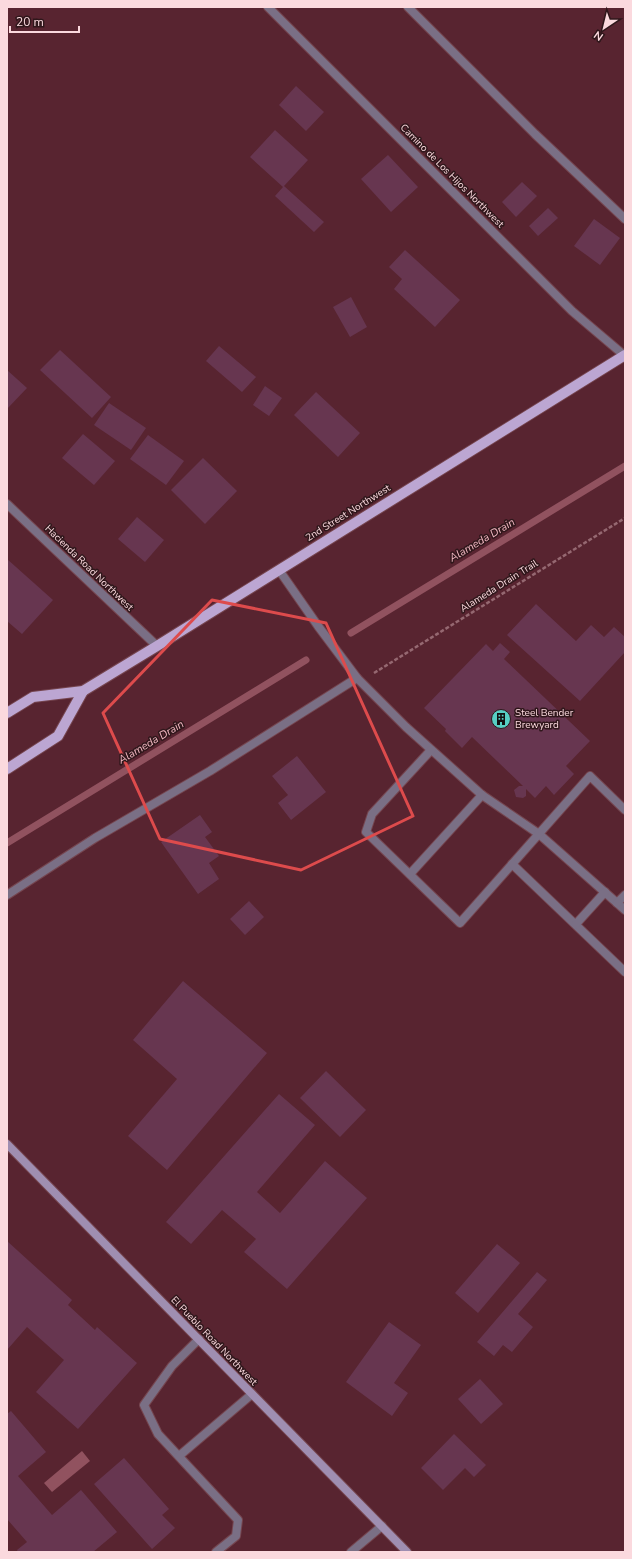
<svg xmlns="http://www.w3.org/2000/svg" width="632" height="1559" font-family="'Nunito Sans',sans-serif">
<rect width="100%" height="100%" fill="#582430"/>
<polygon fill="#91525f" points="82,1451 90,1461 52,1492 44,1483"/>
<g fill="none" stroke-linecap="round" stroke-linejoin="round">
<g stroke="#91525f" stroke-width="7">
<polyline points="351,633 625,466"/>
<polyline points="7,843 306,660"/>
</g>
</g>
<g fill="#673650">
<polygon points="296,86 324,112 306,131 279,105"/>
<polygon points="275,130 308,160 284,186 324,222 314,232 275,196 283,187 250,157"/>
<polygon points="388,155 418,187 391,212 361,179"/>
<polygon points="522,182 537,196 516,217 502,202"/>
<polygon points="548,208 558,218 538,236 529,226"/>
<polygon points="594,219 620,238 600,265 574,246"/>
<polygon points="405,250 460,300 435,327 394,289 402,279 389,267"/>
<polygon points="351,297 367,327 350,337 333,307"/>
<polygon points="219,346 256,377 242,392 206,361"/>
<polygon points="60,350 111,397 92,418 40,370"/>
<polygon points="7,370 27,388 7,409"/>
<polygon points="265,386 282,398 269,416 253,405"/>
<polygon points="316,392 360,433 338,457 294,415"/>
<polygon points="109,403 146,428 131,450 94,425"/>
<polygon points="83,434 115,461 94,485 62,458"/>
<polygon points="148,435 184,461 166,485 130,459"/>
<polygon points="203,458 237,491 205,524 171,490"/>
<polygon points="137,517 164,540 145,562 118,539"/>
<polygon points="7,559 53,600 22,634 7,621"/>
<polygon points="536,604 576,641 591,625 604,637 614,627 625,637 625,652 580,701 507,635"/>
<polygon points="500,643 510,652 504,659 590,741 566,766 574,774 554,795 546,786 535,798 526,789 526,796 523,798 516,797 514,790 519,786 523,786 472,737 462,748 445,731 446,729 424,708 486,644 493,651"/>
<polygon points="297,756 326,792 291,820 278,803 288,795 272,776"/>
<polygon points="200,815 212,832 205,837 219,856 209,863 219,879 198,894 161,842"/>
<polygon points="249,901 264,917 245,935 230,919"/>
<polygon points="183,981 267,1053 167,1170 128,1136 177,1079 133,1040"/>
<polygon points="326,1071 366,1110 340,1137 300,1098"/>
<polygon points="279,1094 315,1125 257,1192 280,1213 325,1161 367,1198 287,1289 244,1252 256,1239 222,1210 191,1244 166,1222"/>
<polygon points="7,1241 72,1300 68,1305 95,1330 97,1327 137,1363 78,1429 36,1392 64,1360 27,1327 7,1350"/>
<polygon points="497,1244 520,1263 478,1313 455,1293"/>
<polygon points="537,1272 547,1280 518,1314 533,1327 512,1352 503,1345 494,1356 477,1342"/>
<polygon points="389,1322 421,1345 394,1383 408,1393 392,1416 346,1382"/>
<polygon points="480,1379 503,1404 481,1424 458,1399"/>
<polygon points="11,1411 46,1452 18,1476 52,1515 81,1490 117,1532 93,1552 18,1552 17,1550 27,1542 7,1519 7,1414"/>
<polygon points="454,1434 486,1465 474,1477 465,1468 443,1490 421,1468"/>
<polygon points="124,1458 169,1509 162,1515 175,1528 152,1549 94,1484"/>
</g>
<g fill="none" stroke-linecap="round" stroke-linejoin="round">
<g stroke="#75454f" stroke-width="10">
<g id="lane">
<polyline points="408,7 535,134 625,219"/>
<polyline points="357,678 406,727 482,795 539,834 625,910"/>
<polyline points="431,750 372,814 366,832 460,923 590,776 625,810"/>
<polyline points="512,864 625,972"/>
<polyline points="410,874 482,795"/>
<polyline points="7,895 95,838 210,771 357,678 318,626 279,570"/>
<polyline points="617,903 625,895"/>
<polyline points="576,924 605,892"/>
<polyline points="199,1339 172,1366 144,1405 158,1434 238,1520 236,1536 216,1552"/>
<polyline points="179,1456 252,1394"/>
<polyline points="351,1552 382,1526"/>
</g>
</g>
<g stroke="#75454f" stroke-width="10">
<g id="street">
<polyline points="268,7 572,311 625,356"/>
<polyline points="7,504 157,646"/>
</g>
</g>
<g stroke="#75454f" stroke-width="10">
<polyline id="secondary" points="7,1144 407,1552"/>
</g>
<g stroke="#75454f" stroke-width="12">
<g id="primary">
<polyline points="7,713 33,697 83,691 157,646 625,355"/>
<polyline points="7,769 58,736 83,691"/>
</g>
</g>
<polyline stroke="#956871" stroke-width="2.5" stroke-dasharray="4 2" stroke-linecap="butt" points="374,673 625,518"/>
<use href="#lane" stroke="#7a6f85" stroke-width="8"/>
<use href="#street" stroke="#7a6f85" stroke-width="8"/>
<use href="#secondary" stroke="#9f8eb1" stroke-width="8"/>
<use href="#primary" stroke="#bca6d2" stroke-width="10"/>
</g>
<path fill="none" stroke="#dd4b4c" stroke-width="3" stroke-linejoin="round" d="M212,600L326,623L413,816L301,870L160,839L103,713Z"/>
<defs>
<g id="building-disc" transform="scale(1)"><circle r="9.5" fill="#56cec3" stroke="#2f171b"/><path d="M-4-6H4V6H1V3H-1V6H-4ZM-2.5-4.3h1.7v1.8h-1.7ZM.8-4.3h1.7v1.8H.8ZM-2.5-1h1.7V.8h-1.7ZM.8-1h1.7V.8H.8Z" fill="#111"/></g>
</defs>
<g fill-rule="evenodd">
<use href="#building-disc" x="501" y="719"/>
</g>
<g text-anchor="middle" dominant-baseline="central" stroke-width="3" stroke-linejoin="round" paint-order="stroke">
<g font-size="10" fill="#fbd9de" stroke="#2f171b">
<text transform="translate(452 176) rotate(45)">Camino de Los Hijos Northwest</text>
<text transform="translate(348 513) rotate(-32)">2nd Street Northwest</text>
<text transform="translate(89 568) rotate(44)">Hacienda Road Northwest</text>
<text transform="translate(499 586) rotate(-32)">Alameda Drain Trail</text>
<text transform="translate(214 1341) rotate(46)">El Pueblo Road Northwest</text>
</g>
<g font-size="10" fill="#fbd9de" stroke="#2f171b" text-anchor="start">
<text x="515" y="713">Steel Bender<tspan x="515" dy="12">Brewyard</tspan></text>
</g>
<g font-size="11" font-style="italic" fill="#f5bac4" stroke="#2f171b">
<text transform="translate(482 540) rotate(-31)">Alameda Drain</text>
<text transform="translate(151 742) rotate(-31)">Alameda Drain</text>
</g>
</g>
<rect width="632" height="1559" fill="none" stroke="#fbd9de" stroke-width="16"/>
<g transform="translate(604 28) rotate(215)" stroke="#2f171b" stroke-width="3" paint-order="stroke">
<path d="M0-3L7 15L0 10L-7 15Z" fill="#fbd9de"/>
<text y="-6" font-size="11" font-weight="bold" text-anchor="middle" fill="#fbd9de">N</text>
</g>
<path d="M10 26v6h69v-6" fill="none" stroke="#fbd9de" stroke-width="2"/>
<text x="16" y="26" font-size="12" fill="#fbd9de" stroke="#2f171b" stroke-width="3" paint-order="stroke">20 m</text>
</svg>
